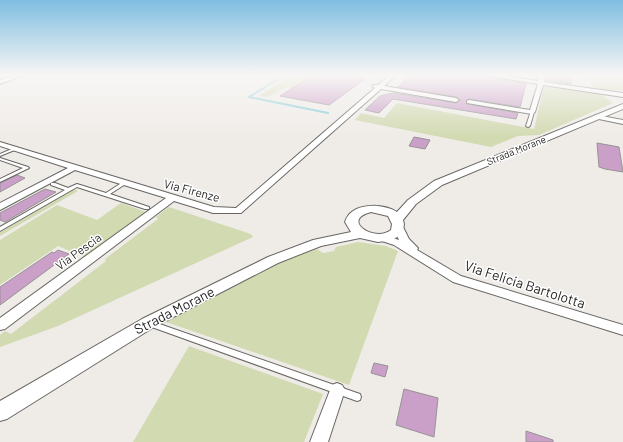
<svg xmlns="http://www.w3.org/2000/svg" width="623" height="442" font-family="Barlow,sans-serif">
<rect width="100%" height="100%" fill="#efece8"/>
<g fill="#d2dab2">
<polygon points="291,75 312,75 292,88 286,87 268,97 259,96"/>
<polygon points="591,75 623,75 623,90 607,91 593,89"/>
<polygon points="544,86 555,86 599,93 613,103 539,135 518,136 491,147 355,120 361,113 384,118 397,103 534,129"/>
<polygon points="74,189 78,191 0,236 0,232"/>
<polygon points="121,203 146,212 84,257 58,246 0,285 0,240 57,205 97,220"/>
<polygon points="169,207 248,233 252,235 253,237 58,326 0,347 0,335 5,331 11,334 106,261 105,259 158,219 156,217"/>
<polygon points="358,242 386,246 398,251 349,385 166,322 293,256 317,249 323,253 334,251 336,247"/>
<polygon points="189,346 323,394 304,442 133,442"/>
</g>
<g fill="none" stroke-linecap="round" stroke-linejoin="round">
<polyline stroke="#83cdd6" stroke-width="2" points="285,75 249,97 328,113"/>
</g>
<g fill="#cba0c8" stroke="#969295">
<polygon points="313,75 342,75 365,79 329,105 280,96"/>
<polygon points="411,75 483,75 526,84 520,107 469,99 466,101 467,104 518,113 516,119 393,99 379,113 365,110 380,96 393,93 456,103 460,100 456,97 398,87"/>
<polygon points="547,75 572,75 571,84 547,80"/>
<polygon points="414,137 430,140 425,149 409,146"/>
<polygon points="597,143 619,147 623,172 605,169 599,167"/>
<polygon points="17,175 25,178 0,192 0,183"/>
<polygon points="45,189 56,192 5,222 0,220 0,213"/>
<polygon points="58,250 69,254 0,305 0,287 52,252 54,253"/>
<polygon points="374,363 388,366 385,377 371,373"/>
<polygon points="404,389 438,398 434,437 396,425"/>
<polygon points="526,431 553,440 553,442 526,442"/>
</g>
<g fill="none" stroke-linecap="round" stroke-linejoin="round">
<g stroke="#686662" stroke-width="2">
<g id="service">
<polygon points="531,111 534,112 530,126 528,127 526,126"/>
<polygon points="14,148 16,148 17,149 0,156 0,154"/>
<polygon points="0,158 28,167 29,168 0,182 0,179 23,168 0,160"/>
<polygon points="123,182 125,182 127,183 110,194 149,207 149,209 145,209 77,187 0,231 0,227 65,190 51,185 51,183 55,183 68,188 77,184 106,193"/>
<polygon points="151,321 357,393 360,394 361,397 360,400 357,401 149,326 148,324 149,322"/>
</g>
</g>
<g stroke="#686662" stroke-width="2">
<g id="minor">
<polygon points="390,75 396,75 384,86 456,98 459,100 456,102 381,89 241,213 213,213 174,201 5,329 0,330 0,318 166,198 75,170 0,210 0,203 68,168 0,146 0,142 214,207 236,208 375,88 372,86 373,85 378,85"/>
<polygon points="484,75 499,75 538,81 538,75 544,75 544,82 623,93 623,97 543,85 535,112 532,114 467,103 467,101 469,100 530,110 538,84"/>
<polygon points="596,115 623,120 623,124 594,118 594,116"/>
<polygon points="399,226 403,227 409,239 418,248 417,250 461,276 623,325 623,335 453,282 394,245 379,240 378,238 383,235 399,240 394,229"/>
<polygon points="337,383 342,385 345,390 328,442 310,442 332,385"/>
</g>
</g>
<g stroke="#686662" stroke-width="2">
<g id="tertiary">
<polygon points="14,75 24,75 0,84 0,80"/>
<path d="M623,104V109L442,185L416,204L403,220L404,224L403,230L399,236L392,240L378,242L360,238L321,246L278,263L154,327L7,419L0,421V401L142,319L268,257L313,240L351,232L345,222C351,202 382,203 397,212L408,200L434,181ZM371,212L388,216L392,224L391,230C374,243 340,220 371,212Z"/>
</g>
</g>
<use href="#service" fill="#fff" fill-rule="evenodd"/>
<use href="#minor" fill="#fff" fill-rule="evenodd"/>
<use href="#tertiary" fill="#fff" fill-rule="evenodd"/>
</g>
<linearGradient id="sky" x2="0" y2="1"><stop stop-color="#7fbee1"/><stop offset="0.55" stop-color="#f8f6f5"/><stop offset="1" stop-color="#f8f6f5" stop-opacity="0"/></linearGradient>
<rect width="623" height="137" fill="url(#sky)"/>
<g text-anchor="middle" dominant-baseline="central" stroke-width="3" stroke-linejoin="round" paint-order="stroke">
<g font-size="10" fill="#1f1e1d" stroke="#fff">
<text transform="translate(516 150) rotate(-22)">Strada Morane</text>
</g>
<g font-size="12" fill="#1f1e1d" stroke="#fff">
<text transform="translate(192 190) rotate(15)">Via Firenze</text>
<text transform="translate(78 251) rotate(-36)">Via Pescia</text>
</g>
<g font-size="14" fill="#1f1e1d" stroke="#fff">
<text transform="translate(525 284) rotate(18)">Via Felicia Bartolotta</text>
<text transform="translate(174 310) rotate(-27)">Strada Morane</text>
</g>
</g>
</svg>
